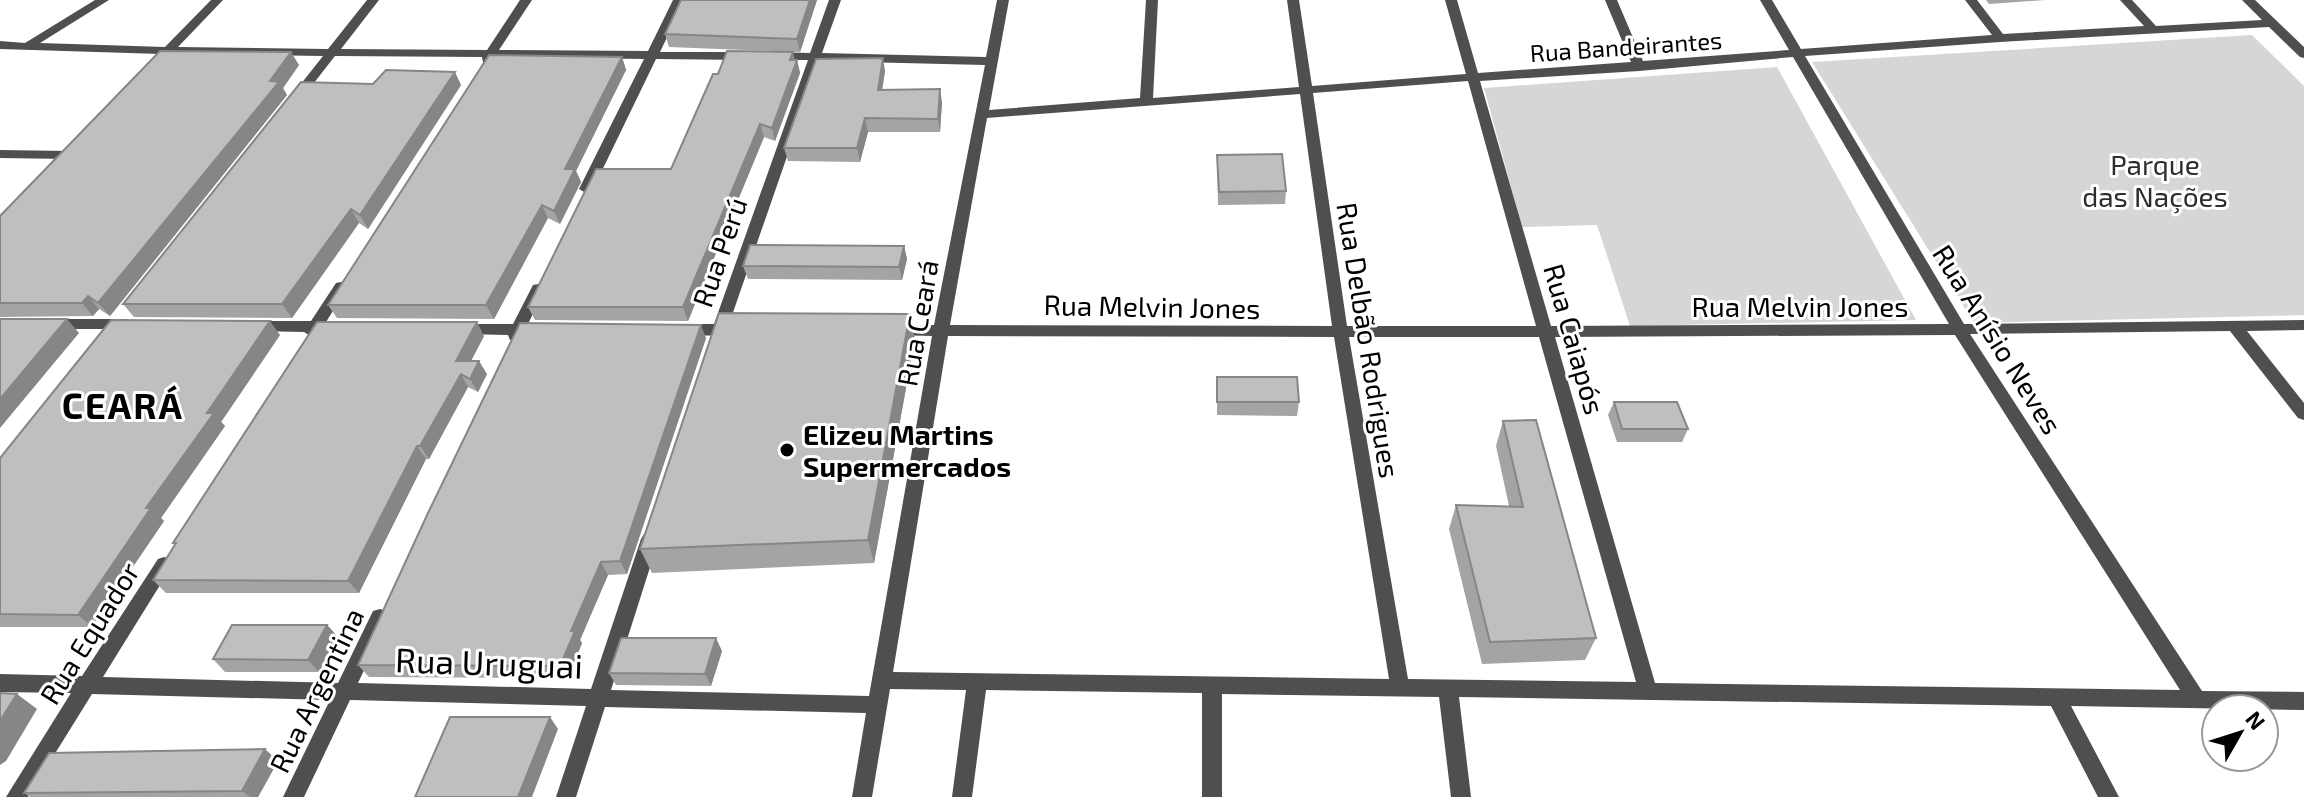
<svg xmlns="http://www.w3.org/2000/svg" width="2304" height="797" font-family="'Exo 2',sans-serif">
<rect width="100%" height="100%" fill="#fff"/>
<g fill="#d6d6d6">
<polygon points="2252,35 2304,86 2304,315 1974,323 1812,62"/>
<polygon points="1777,67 1916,320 1630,326 1597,225 1522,227 1484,88"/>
</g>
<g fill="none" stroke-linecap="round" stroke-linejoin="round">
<polygon fill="#4f4f4f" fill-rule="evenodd" points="0,150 70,151 76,155 70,159 0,158"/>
<g fill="#4f4f4f" fill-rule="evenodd">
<polygon points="95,0 109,0 40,43 165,47 211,0 223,0 178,47 328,49 367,0 379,0 341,49 487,50 520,0 532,0 499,50 648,51 673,0 685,0 660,52 746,52 752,56 746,60 656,59 593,189 586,193 579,189 644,59 494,57 487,63 483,62 482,57 335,56 299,102 295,103 289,99 323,56 171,54 166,57 161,54 0,49 0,41 25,43"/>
<path d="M829,0H841L822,53L986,57L997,0H1009L989,110L1140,98L1146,0H1158L1153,98L1299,87L1287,0H1299L1312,86L1466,74L1445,0H1457L1478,73L1631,62L1605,0H1617L1643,61L1789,50L1760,0H1772L1801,49L1992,35L1965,0H1977L2003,34L2144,26L2120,0H2132L2156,26L2262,20L2242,0H2255L2304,47V58L2300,57L2269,27L2000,42L1805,56L1964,324L2304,320V330L2247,331L2304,403V420L2298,418L2230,331L1970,334L2202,691L2304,692V710L2071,706L2119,797H2098L2051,706L1459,697L1471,797H1451L1439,697L1222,694V797H1202V693L986,690L972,797H952L966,690L890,689L872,797H852L866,713L605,707L576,797H556L586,706L350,700L304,797H283L330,700L92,694L28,797H6L71,693L0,692V674L82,676L158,559L164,557L170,559L173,564L170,569L103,677L338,683L373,611L380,609L387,611L389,617L358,683L591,689L641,539L644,534L650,532L656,534L659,539L611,690L869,696L932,336L894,335L886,330L894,325H934L985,65L820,61L729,324L739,325L742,329L739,333C726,336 684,338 674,329L682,324H714L808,60H773L767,56L773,52L810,53ZM1793,57L1949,324L1551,326L1480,81L1639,71ZM1468,81L1536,326H1347L1313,93ZM1300,94L1332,326L950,325L987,118ZM1952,335H1955L2180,690L1655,683L1555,337ZM948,336L1334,337L1389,679L893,672ZM1349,337H1539L1636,682L1408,679Z"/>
<polygon points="341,282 348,287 326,322 340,323 343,327 340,331 320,332 312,337 304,332 254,331 246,326 254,321 311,321 336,283"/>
<polygon points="538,284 545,289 528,324 543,326 546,330 543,334 523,335 520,340 510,340 508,335 462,334 454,329 462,324 513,324 533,285"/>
<polygon points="50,319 127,319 135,324 127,329 50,329 42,324"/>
</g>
</g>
<g fill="#a4a4a4">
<polygon points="681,0 817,0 800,52 669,47 665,34"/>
<polygon points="1986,0 2045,0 1989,4"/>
<polygon points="622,57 626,70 576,171 581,182 560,224 548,218 494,319 337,318 328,305"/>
<polygon points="797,60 800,73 775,141 764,137 688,321 535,320 528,307 671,169 718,74"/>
<polygon points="299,65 283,88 287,95 110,316 99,309 93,316 0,317 0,216"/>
<polygon points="885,71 882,90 942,102 940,132 868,132 860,162 788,161 784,148"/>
<polygon points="373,84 461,85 368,229 359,223 292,318 134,317 123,304"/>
<polygon points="1217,155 1286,191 1285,204 1218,205"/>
<polygon points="904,246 907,259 902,280 748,279 743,266"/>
<polygon points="280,335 221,422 225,426 161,518 164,521 92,627 0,627 0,458"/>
<polygon points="484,336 471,361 487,374 478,392 468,387 429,459 426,459 359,593 166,593 153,580 175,545 173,543"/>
<polygon points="706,338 627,574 608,575 580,640 582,643 568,678 369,677 358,665"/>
<polygon points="915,339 874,563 652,573 640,549"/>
<polygon points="1217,377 1299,402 1297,416 1217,415"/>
<polygon points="1614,402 1688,429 1682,442 1617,442 1608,415"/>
<polygon points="1503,421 1596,638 1585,660 1482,664 1449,529 1456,505 1509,506 1496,446"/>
<polygon points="327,625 338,637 319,672 225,672 213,659"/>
<polygon points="722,651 711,686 616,685 609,673"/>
<polygon points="278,761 258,797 30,797 24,793"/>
</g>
<g fill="#868686">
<polygon points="810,0 817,0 800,52 797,39"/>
<polygon points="291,52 299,65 283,88 287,95 110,316 98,303 270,81"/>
<polygon points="793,52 796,63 797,60 800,73 775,141 772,128"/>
<polygon points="622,57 626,70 576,171 581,182 560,224 554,211 565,169"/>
<polygon points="883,58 885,71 880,103 878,90"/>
<polygon points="455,72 461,85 368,229 360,215"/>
<polygon points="940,89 942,102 940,132 938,119"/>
<polygon points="865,118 868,132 860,162 857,148"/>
<polygon points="760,124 764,137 688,321 683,307"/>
<polygon points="542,205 548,218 494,319 486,305"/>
<polygon points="351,209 359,223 292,318 282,304"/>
<polygon points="904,246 907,259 902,280 899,267"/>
<polygon points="88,296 99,309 93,316 82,303"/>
<polygon points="910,314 915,339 874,563 868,540"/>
<polygon points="67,319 79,333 0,428 0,399"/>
<polygon points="270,321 280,335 221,422 225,426 161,518 164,521 92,627 78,615 207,413"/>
<polygon points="477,322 484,336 464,374 456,361"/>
<polygon points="701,325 706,338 627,574 620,561"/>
<polygon points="479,361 487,374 478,392 470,379"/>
<polygon points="461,374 468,387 429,459 420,446"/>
<polygon points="417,446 426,459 359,593 348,581"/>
<polygon points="601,562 608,575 580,640 582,643 568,678 560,666 571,631"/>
<polygon points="327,625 338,637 319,672 308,660"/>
<polygon points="716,638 722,651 711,686 705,674"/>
<polygon points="17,694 37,709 6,761 0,765 0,721"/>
<polygon points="550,717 558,729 532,797 518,797"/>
<polygon points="265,749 278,761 258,797 250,797 242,791"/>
</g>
<g fill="#bfbfbf" stroke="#868686" stroke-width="2">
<polygon points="681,0 810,0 797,39 665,34"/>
<polygon points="160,51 291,52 270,81 279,82 98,303 88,296 82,303 0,303 0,216"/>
<polygon points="727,51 793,52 790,60 797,60 772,128 760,124 683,307 528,307 596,169 671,169 713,74 718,74"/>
<polygon points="489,55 622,57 565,169 575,169 554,211 542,205 486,305 328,305"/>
<polygon points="883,58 878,90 940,89 938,119 865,118 857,148 784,148 816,59"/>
<polygon points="386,70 455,72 360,215 351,209 282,304 123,304 301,82 373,84"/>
<polygon points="1282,154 1286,191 1219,192 1217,155"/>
<polygon points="750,245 904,246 899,267 743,266"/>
<polygon points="719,313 910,314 868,540 640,549"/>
<polygon points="0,319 67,319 0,399"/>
<polygon points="111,320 270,321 207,413 214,413 146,508 151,508 78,615 0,614 0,458"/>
<polygon points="317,322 477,322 456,361 479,361 470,379 461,374 420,446 417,446 348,581 153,580 176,543 173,543"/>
<polygon points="520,323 701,325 620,561 601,562 571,631 575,631 560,666 358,665 428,513"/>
<polygon points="1217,377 1297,377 1299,402 1217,402"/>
<polygon points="1614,402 1677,402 1688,429 1622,429"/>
<polygon points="1536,420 1596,638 1490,642 1456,505 1523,507 1503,421"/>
<polygon points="232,625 327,625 308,660 213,659"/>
<polygon points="621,638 716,638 705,674 609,673"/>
<polygon points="0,693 17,694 0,721"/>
<polygon points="450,717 550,717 518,797 415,797"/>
<polygon points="265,749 242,791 24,793 49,753"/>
</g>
<circle fill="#000" stroke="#fff" stroke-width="3" cx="787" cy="450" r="8"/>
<g text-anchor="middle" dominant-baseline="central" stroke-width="6" stroke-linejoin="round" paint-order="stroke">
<g font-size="24" fill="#000" stroke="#fff">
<text transform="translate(1626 46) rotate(-4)">Rua Bandeirantes</text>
</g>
<g font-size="28" fill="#2d2d2d" stroke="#fff">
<text x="2155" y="164">Parque<tspan x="2155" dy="32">das Nações</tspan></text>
</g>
<g font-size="28" fill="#000" stroke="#fff">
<text transform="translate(719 252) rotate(-71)">Rua Perú</text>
<text transform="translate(1152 306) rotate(1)">Rua Melvin Jones</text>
<text x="1800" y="306">Rua Melvin Jones</text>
<text transform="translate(917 323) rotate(-80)">Rua Ceará</text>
<text transform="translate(1575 339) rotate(74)">Rua Caiapós</text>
<text transform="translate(1998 339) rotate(58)">Rua Anísio Neves</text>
<text transform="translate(1369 340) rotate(81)">Rua Delbão Rodrigues</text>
<text transform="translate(89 633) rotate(-58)">Rua Equador</text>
<text transform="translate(316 690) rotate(-64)">Rua Argentina</text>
</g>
<g font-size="28" font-weight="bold" fill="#000" stroke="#fff" text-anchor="start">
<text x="803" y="434">Elizeu Martins<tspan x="803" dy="32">Supermercados</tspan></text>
</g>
<g font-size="34" fill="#000" stroke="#fff">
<text transform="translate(489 662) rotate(2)">Rua Uruguai</text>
</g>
<g font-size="36" font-weight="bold" letter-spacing="2" fill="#000" stroke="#fff">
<text x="123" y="404">CEARÁ</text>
</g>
</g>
<g transform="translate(2240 733) rotate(51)"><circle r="38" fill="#ffffff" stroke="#999999" stroke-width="2"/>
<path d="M0-6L14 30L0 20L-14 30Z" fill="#000000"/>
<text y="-12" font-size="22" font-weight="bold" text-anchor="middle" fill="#000000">N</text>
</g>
</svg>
